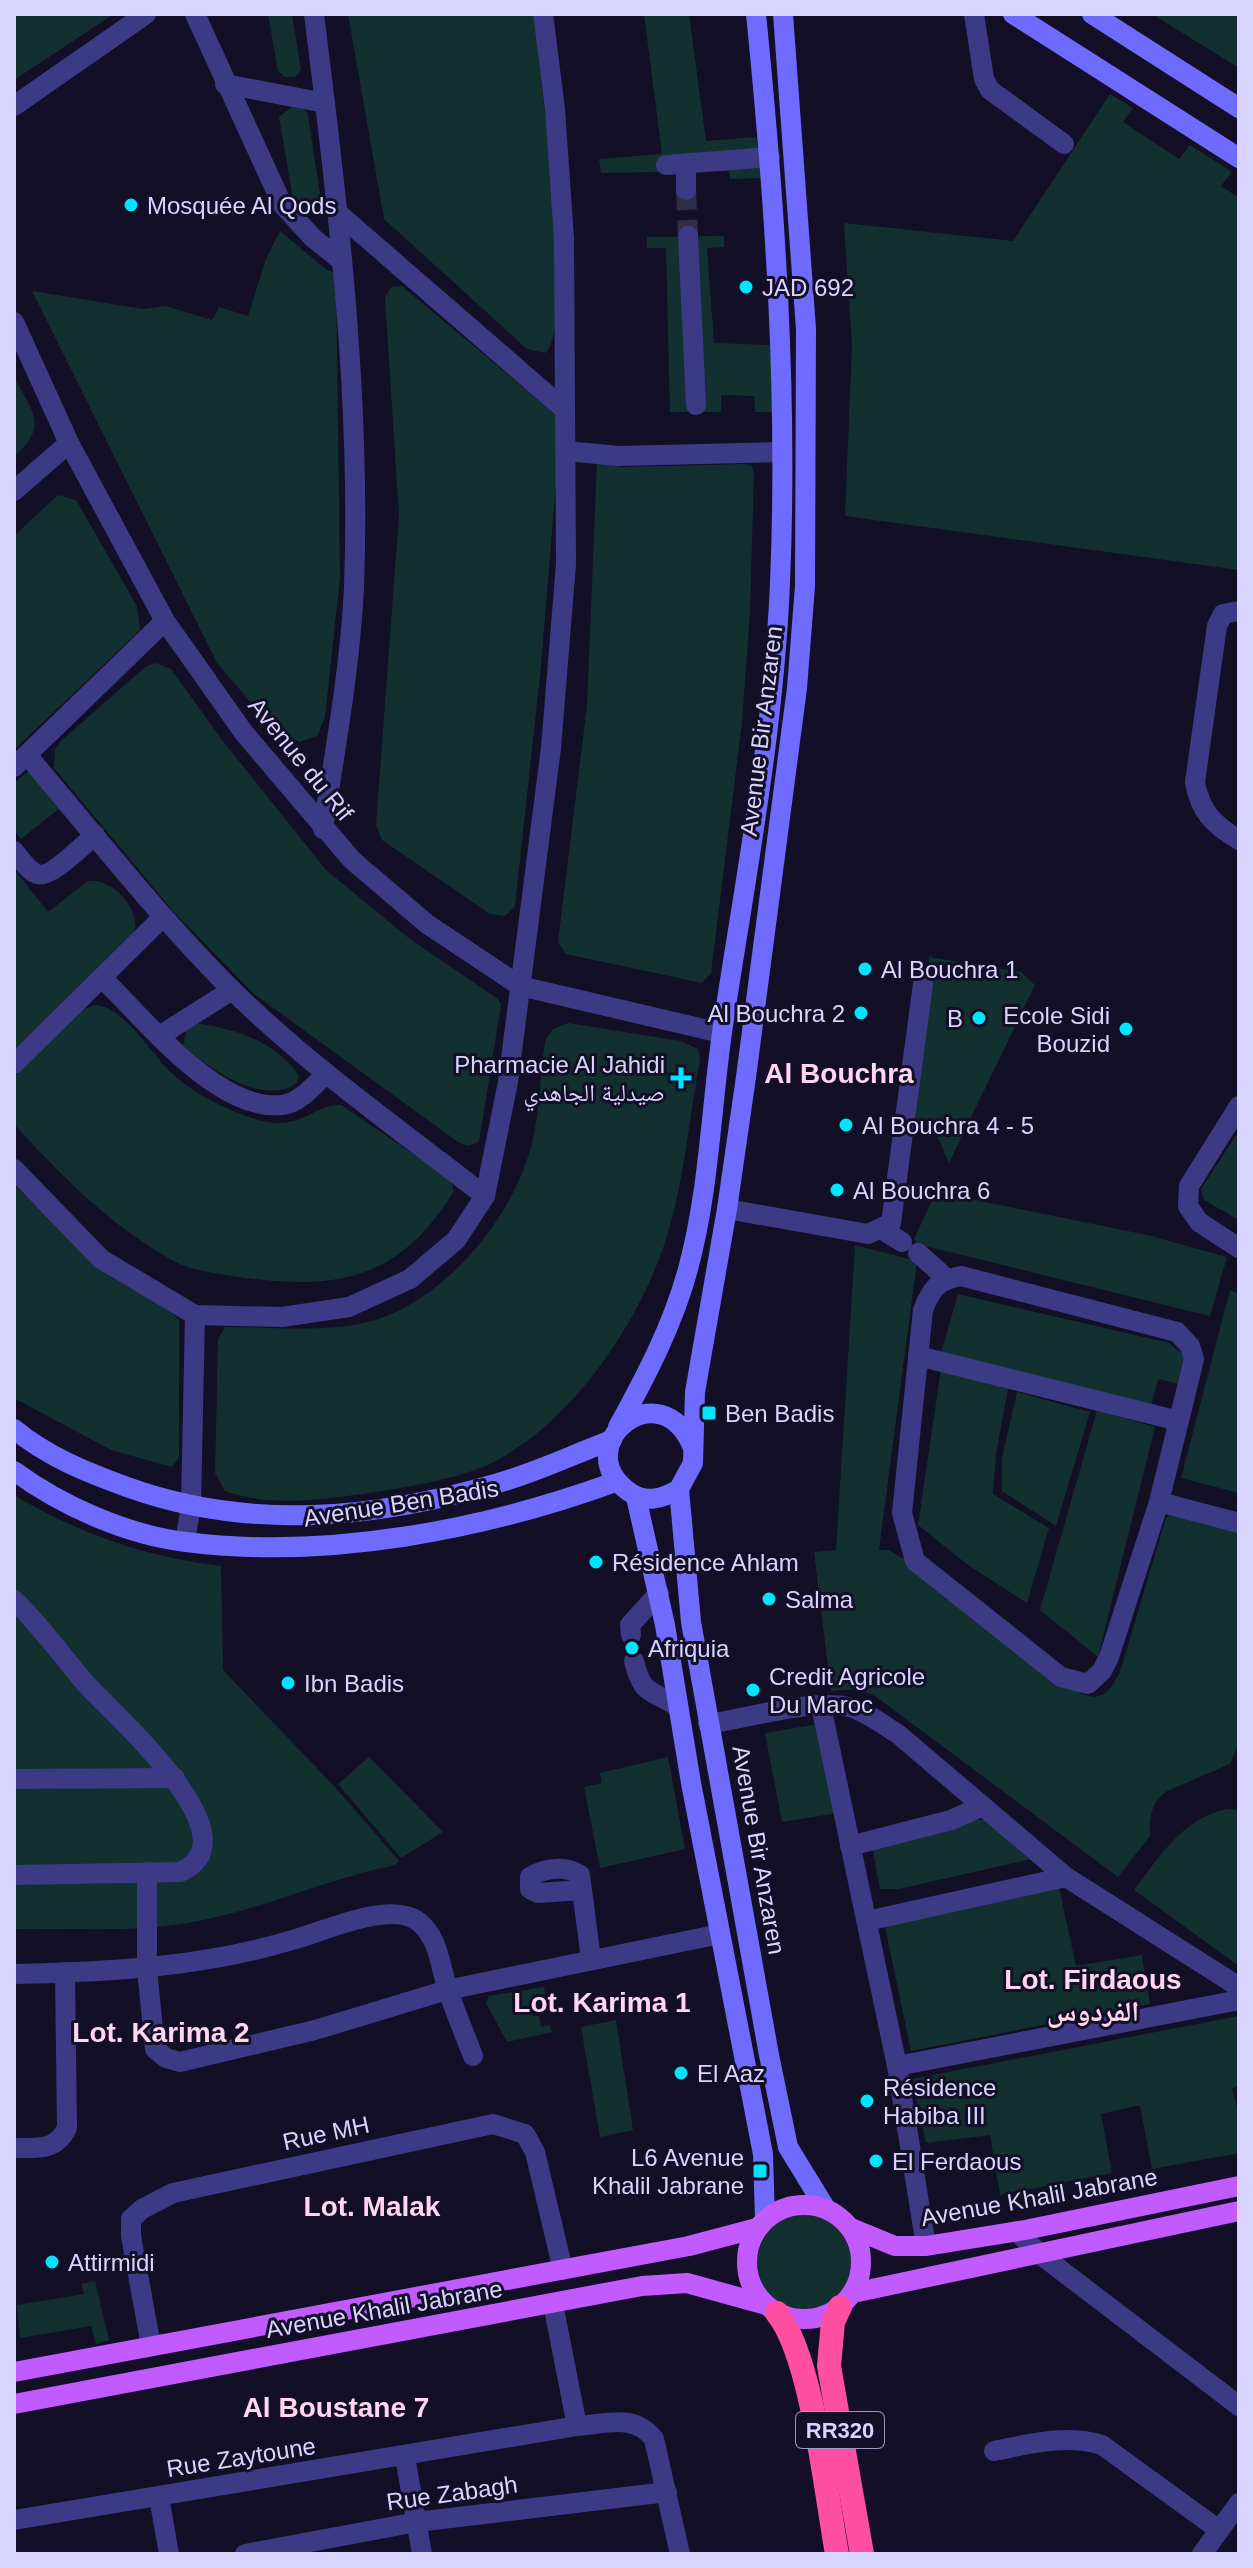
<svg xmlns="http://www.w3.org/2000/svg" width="1253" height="2568" font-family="Arial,'Noto Naskh Arabic',sans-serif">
<rect width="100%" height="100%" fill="#130f26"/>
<g fill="#12302f">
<polygon points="14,14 114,14 14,80"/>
<polygon points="268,14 292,14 301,70 295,77 285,77 278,71"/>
<path d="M348,14H533C539,62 576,331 545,353L527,349L384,219Z"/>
<polygon points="644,14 689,14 706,141 756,137 765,178 730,179 729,171 601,173 599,159 662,154"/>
<polygon points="1152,14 1239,14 1239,68"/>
<polygon points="1110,94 1133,108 1123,122 1179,159 1190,145 1232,172 1221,186 1239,198 1239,570 845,516 852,345 844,223 1013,241"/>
<polygon points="291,107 304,109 308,115 320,194 318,210 313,215 306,215 294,205 279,117"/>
<polygon points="280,231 327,270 336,273 340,577 325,717 317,736 300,742 272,727 217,663 32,291 143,309 166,306 212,320 219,307 248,316 266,259"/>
<polygon points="724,236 724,247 707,248 714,343 773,345 773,412 755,412 754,396 721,395 721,412 670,412 666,248 647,248 647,237"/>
<polygon points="402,286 543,404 558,418 560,433 541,666 515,906 505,916 490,914 382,840 376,824 399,516 385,298 391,287"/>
<path d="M14,376C32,414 50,424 14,457Z"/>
<polygon points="597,462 622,467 745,464 751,465 754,473 750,612 742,722 711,973 702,983 566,954 558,942 587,705"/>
<polygon points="58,495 76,500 137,606 140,630 14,750 14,536"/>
<polygon points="155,663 171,669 222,740 326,870 410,939 498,999 501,1005 479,1142 467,1146 458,1142 254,994 173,911 54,768 55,749 61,741 145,667"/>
<polygon points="29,771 60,808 21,839 14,830 14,783"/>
<path d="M14,869L48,912L88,881C113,879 134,903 136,926L133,933L14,1050Z"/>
<polygon points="929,957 1021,972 1035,985 949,1163 936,1133 913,1115"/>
<path d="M95,1005C124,1005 154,1059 176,1077C199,1097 230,1111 258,1120C301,1132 314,1104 341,1105L450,1179L454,1191C402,1276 342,1291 246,1278C221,1274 193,1272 170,1259C109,1224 61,1176 14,1124V1077L82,1010Z"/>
<path d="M194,1023C234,1028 276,1041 299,1076L297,1083C263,1107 209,1069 183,1045L187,1027Z"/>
<path d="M568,1023L681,1041L698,1049L700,1059C690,1114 685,1173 670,1226C646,1314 575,1421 492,1463C467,1476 410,1487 381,1491C331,1499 273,1508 225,1491L215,1473L218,1339L225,1327C269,1327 317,1332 359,1324C439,1309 513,1220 532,1143C540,1111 540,1074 545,1041L553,1029Z"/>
<polygon points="1239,1131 1239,1220 1204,1200 1201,1189"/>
<polygon points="14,1185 109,1276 167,1308 179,1320 179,1457 172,1467 111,1450 14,1398"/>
<polygon points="936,1192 1147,1235 1227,1257 1210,1316 917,1244 914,1239"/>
<path d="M855,1245L917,1261L879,1550H889L910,1563L1065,1685C1095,1701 1103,1704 1120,1672L1166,1518L1170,1515L1239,1528V1743L1230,1764L1165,1792C1151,1804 1149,1818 1150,1836L1118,1877L875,1696L858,1689L831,1691L814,1552L836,1550Z"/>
<polygon points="1230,1290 1239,1294 1239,1493 1181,1478"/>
<polygon points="958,1294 1169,1343 1186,1357 1179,1384 1158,1379 1151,1407 941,1353"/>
<polygon points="941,1369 1008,1389 996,1454 993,1494 1049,1528 1027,1603 968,1565 918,1525"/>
<polygon points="1017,1392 1090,1412 1056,1526 1002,1491 1002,1458"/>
<polygon points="1097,1410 1155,1427 1098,1657 1040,1610"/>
<path d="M14,1495C79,1534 146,1557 221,1566L223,1670L335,1787L399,1861L395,1865C329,1878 266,1908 199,1921C139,1933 75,1928 14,1929Z"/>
<polygon points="818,1724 838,1813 782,1822 765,1733"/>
<polygon points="369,1757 443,1832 401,1858 338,1784"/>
<polygon points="668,1757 685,1849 600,1868 584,1787 602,1783 600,1773"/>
<path d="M1227,1809L1239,1810V1966L1134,1890C1160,1856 1183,1818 1227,1809Z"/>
<polygon points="974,1820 986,1820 1036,1858 899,1889 880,1889 872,1847"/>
<polygon points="1059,1887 1076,1966 1142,1955 1150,2004 911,2051 884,1922"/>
<polygon points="544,1987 546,2000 532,2002 533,2016 539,2016 541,2027 550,2025 552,2032 507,2042 486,2003 489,1996"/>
<polygon points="1239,2016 1239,2086 1232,2088 1239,2115 1239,2153 1152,2169 1140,2106 1135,2106 1101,2114 1112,2173 1000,2195 990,2135 926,2143 912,2079"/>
<polygon points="616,2020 633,2130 600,2137 581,2027"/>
<circle cx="804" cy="2262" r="47"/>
<polygon points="95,2281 109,2340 96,2344 91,2326 20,2338 17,2305 84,2294 81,2284"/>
</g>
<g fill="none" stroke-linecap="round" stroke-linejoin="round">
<polyline stroke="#312d47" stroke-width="20" stroke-dasharray="20 10" stroke-linecap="butt" points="686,190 688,236"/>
<g stroke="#3d3a85" stroke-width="20">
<polyline points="195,14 282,204 313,238 342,261"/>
<path d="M314,14C338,204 361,396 354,588C350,669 335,750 323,829"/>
<polyline points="974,14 984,79 990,90 1064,144"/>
<polyline points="225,84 325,103"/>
<polyline points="14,106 146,14"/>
<polyline points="686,163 686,190"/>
<polyline points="666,165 770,157"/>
<polyline points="339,214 565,410"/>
<polyline points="688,236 696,405"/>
<polyline points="14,322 69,443 165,621 244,733 352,860 427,924 520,986 721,1033"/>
<polyline points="566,451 619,456 782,452"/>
<polyline points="14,491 69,443"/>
<path d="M1239,611L1223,614L1217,626L1195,782C1200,812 1214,825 1239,840"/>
<path d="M27,755C94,834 158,916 231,989C309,1066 399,1129 485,1196"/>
<polyline points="14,767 165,621"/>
<path d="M14,851C20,858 28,871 37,874C50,879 83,845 95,835"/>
<path d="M102,978C145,1019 217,1112 282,1105C300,1103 314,1085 326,1074"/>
<polyline points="161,1035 232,990"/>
<polyline points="14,1064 163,917"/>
<polyline points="1239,1106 1189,1186 1188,1206 1199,1222 1239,1248"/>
<polyline points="14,1169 101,1259 195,1315 282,1317 349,1307 410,1279 456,1240 485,1196 508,1082 551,748 566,564 564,239 555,109 543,14"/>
<polyline points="727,1209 868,1234 891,1223 923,984"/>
<polyline points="883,1230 902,1242"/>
<polyline points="918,1253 946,1278"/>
<path d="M961,1276L1177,1332L1190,1346L1194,1359L1159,1502L1109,1657L1102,1671L1088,1684L1061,1677L915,1561L902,1513L923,1310C931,1289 938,1280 961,1276Z"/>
<polyline points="918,1356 1179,1421"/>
<polyline points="1159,1502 1239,1523"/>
<polyline points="185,1542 191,1505 195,1315"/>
<path d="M14,1600C41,1626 62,1656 86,1684C113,1714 258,1839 180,1872L14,1875"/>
<polyline points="631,1635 630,1625 659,1593"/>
<path d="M634,1661C643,1698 651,1688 678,1707"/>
<polyline points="821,1706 897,2066 926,2246"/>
<path d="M708,1724C748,1718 810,1699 849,1707C866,1711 883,1725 898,1734L1066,1877L1239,1987"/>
<polyline points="14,1779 175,1778"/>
<polyline points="850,1846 951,1820 983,1806"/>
<polyline points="147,1872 147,1969 155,2049 166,2058 180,2062 315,2030 447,1990 720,1934"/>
<path d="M582,1890L538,1893L530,1889V1877C544,1868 566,1865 580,1875L591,1959"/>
<polyline points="867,1921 1066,1877"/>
<path d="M14,1974C111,1972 203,1967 296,1939C327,1930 392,1900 419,1922C440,1939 440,1969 449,1993C456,2014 465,2035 473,2056"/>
<polyline points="897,2066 1239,2000"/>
<path d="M14,2148C37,2148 56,2151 67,2128L65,1972"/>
<polyline points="1016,2231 1041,2255 1239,2406"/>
<polyline points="553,2304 577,2426"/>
<polyline points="151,2346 131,2236 131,2219 142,2209 173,2193 493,2124 525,2134 535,2152 563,2270"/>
<path d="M994,2451C1030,2444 1065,2434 1102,2445L1219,2530"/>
<polyline points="405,2457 422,2554"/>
<polyline points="159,2497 169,2554"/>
<path d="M14,2520L577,2426C606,2424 634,2413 654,2439L680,2554"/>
<polyline points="245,2554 417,2522 667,2492"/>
<polyline points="1202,2554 1239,2503"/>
</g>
<g stroke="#6f6bff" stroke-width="20">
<polyline points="1013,14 1239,158"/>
<polyline points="1092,14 1239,108"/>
<path d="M618,1427C646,1376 673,1325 688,1269C710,1188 711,1102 724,1019C746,875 774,729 780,583C788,393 775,203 756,14"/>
<path d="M14,1429C48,1457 86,1472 127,1487C249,1531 376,1519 498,1483C537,1472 574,1454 612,1440"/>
<path d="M693,1448C661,1368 567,1446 628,1491C645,1504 662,1499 679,1489L693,1463L695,1392L727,1209L746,1077L797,688L805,586L806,329L783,14"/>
<path d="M14,1471C62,1506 127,1535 186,1542C327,1560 483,1530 615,1482"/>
<polyline points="679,1489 691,1622 769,2055 788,2147 826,2209"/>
<polyline points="636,1497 665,1625 691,1783 763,2154 765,2219"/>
</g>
<g stroke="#c25bff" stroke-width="20">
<circle cx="804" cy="2262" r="57"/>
<polyline points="851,2228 895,2246 926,2246 1025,2230 1239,2186"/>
<polyline points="853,2293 1239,2211"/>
<polyline points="14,2372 689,2246 757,2228"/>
<polyline points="14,2404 642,2286 687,2283 763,2304"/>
</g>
<g stroke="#ff4fa3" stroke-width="24">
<polyline points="840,2307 833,2322 829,2366 862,2554"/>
<path d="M777,2313C812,2356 826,2494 837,2554"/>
</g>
</g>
<g fill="#00e5ff" stroke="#130f26" stroke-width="3">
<circle cx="131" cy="205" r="8"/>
<circle cx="746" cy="287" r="8"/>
<circle cx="865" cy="969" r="8"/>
<circle cx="861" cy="1013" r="8"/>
<circle cx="979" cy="1018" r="8"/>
<circle cx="1126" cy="1029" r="8"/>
<path d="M677 1066h8v8h8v8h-8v8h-8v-8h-8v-8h8z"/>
<circle cx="846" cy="1125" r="8"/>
<circle cx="837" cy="1190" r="8"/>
<rect x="701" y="1405" width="16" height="16" rx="4"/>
<circle cx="596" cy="1562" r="8"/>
<circle cx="769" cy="1599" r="8"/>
<circle cx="632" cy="1648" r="8"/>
<circle cx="288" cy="1683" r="8"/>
<circle cx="753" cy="1690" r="8"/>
<circle cx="681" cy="2073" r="8"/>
<circle cx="867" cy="2101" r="8"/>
<circle cx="876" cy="2161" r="8"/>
<rect x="752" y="2163" width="16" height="16" rx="4"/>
<circle cx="52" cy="2262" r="8"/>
</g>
<g text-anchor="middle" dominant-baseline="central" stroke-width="6" stroke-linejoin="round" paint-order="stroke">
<rect fill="#130f26" stroke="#9e99be" stroke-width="2" x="796" y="2412" width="88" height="36" rx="6"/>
<g font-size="22" font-weight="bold" fill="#d9d4ff">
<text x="840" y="2430">RR320</text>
</g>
<g font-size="24" fill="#d9d4ff" stroke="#130f26" text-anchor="start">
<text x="147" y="205">Mosquée Al Qods</text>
<text x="762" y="287">JAD 692</text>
<text x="881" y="969">Al Bouchra 1</text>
<text x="845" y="1013" text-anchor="end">Al Bouchra 2</text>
<text x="1110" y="1015" text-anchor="end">Ecole Sidi<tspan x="1110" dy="28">Bouzid</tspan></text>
<text x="963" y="1018" text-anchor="end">B</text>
<text x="665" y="1064" text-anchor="end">Pharmacie Al Jahidi<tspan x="665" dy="28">صيدلية الجاهدي</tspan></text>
<text x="862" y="1125">Al Bouchra 4 - 5</text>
<text x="853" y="1190">Al Bouchra 6</text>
<text x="725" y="1413">Ben Badis</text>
<text x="612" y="1562">Résidence Ahlam</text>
<text x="785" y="1599">Salma</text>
<text x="648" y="1648">Afriquia</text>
<text x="769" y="1676">Credit Agricole<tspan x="769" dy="28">Du Maroc</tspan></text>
<text x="304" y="1683">Ibn Badis</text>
<text x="697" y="2073">El Aaz</text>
<text x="883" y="2087">Résidence<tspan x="883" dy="28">Habiba III</tspan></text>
<text x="744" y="2157" text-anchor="end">L6 Avenue<tspan x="744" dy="28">Khalil Jabrane</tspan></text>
<text x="892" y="2161">El Ferdaous</text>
<text x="68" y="2262">Attirmidi</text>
</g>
<g font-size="24" fill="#d9d4ff" stroke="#130f26">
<text transform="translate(761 731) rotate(-83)">Avenue Bir Anzaren</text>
<text transform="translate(301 759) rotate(51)">Avenue du Rif</text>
<text transform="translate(401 1503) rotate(-9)">Avenue Ben Badis</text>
<text transform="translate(759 1850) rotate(80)">Avenue Bir Anzaren</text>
<text transform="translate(326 2133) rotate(-12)">Rue MH</text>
<text transform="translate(1039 2197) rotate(-10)">Avenue Khalil Jabrane</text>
<text transform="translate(384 2309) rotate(-10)">Avenue Khalil Jabrane</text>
<text transform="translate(241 2457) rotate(-9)">Rue Zaytoune</text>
<text transform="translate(452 2493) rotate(-8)">Rue Zabagh</text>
</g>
<g font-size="28" font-weight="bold" fill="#ffd6f0" stroke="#130f26">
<text x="839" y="1073">Al Bouchra</text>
<text x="1093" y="1979">Lot. Firdaous<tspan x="1093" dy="32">الفردوس</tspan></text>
<text x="602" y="2002">Lot. Karima 1</text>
<text x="161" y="2032">Lot. Karima 2</text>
<text x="372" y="2206">Lot. Malak</text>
<text x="336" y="2407">Al Boustane 7</text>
</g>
</g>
<rect width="1253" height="2568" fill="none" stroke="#d9d4ff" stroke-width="32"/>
</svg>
